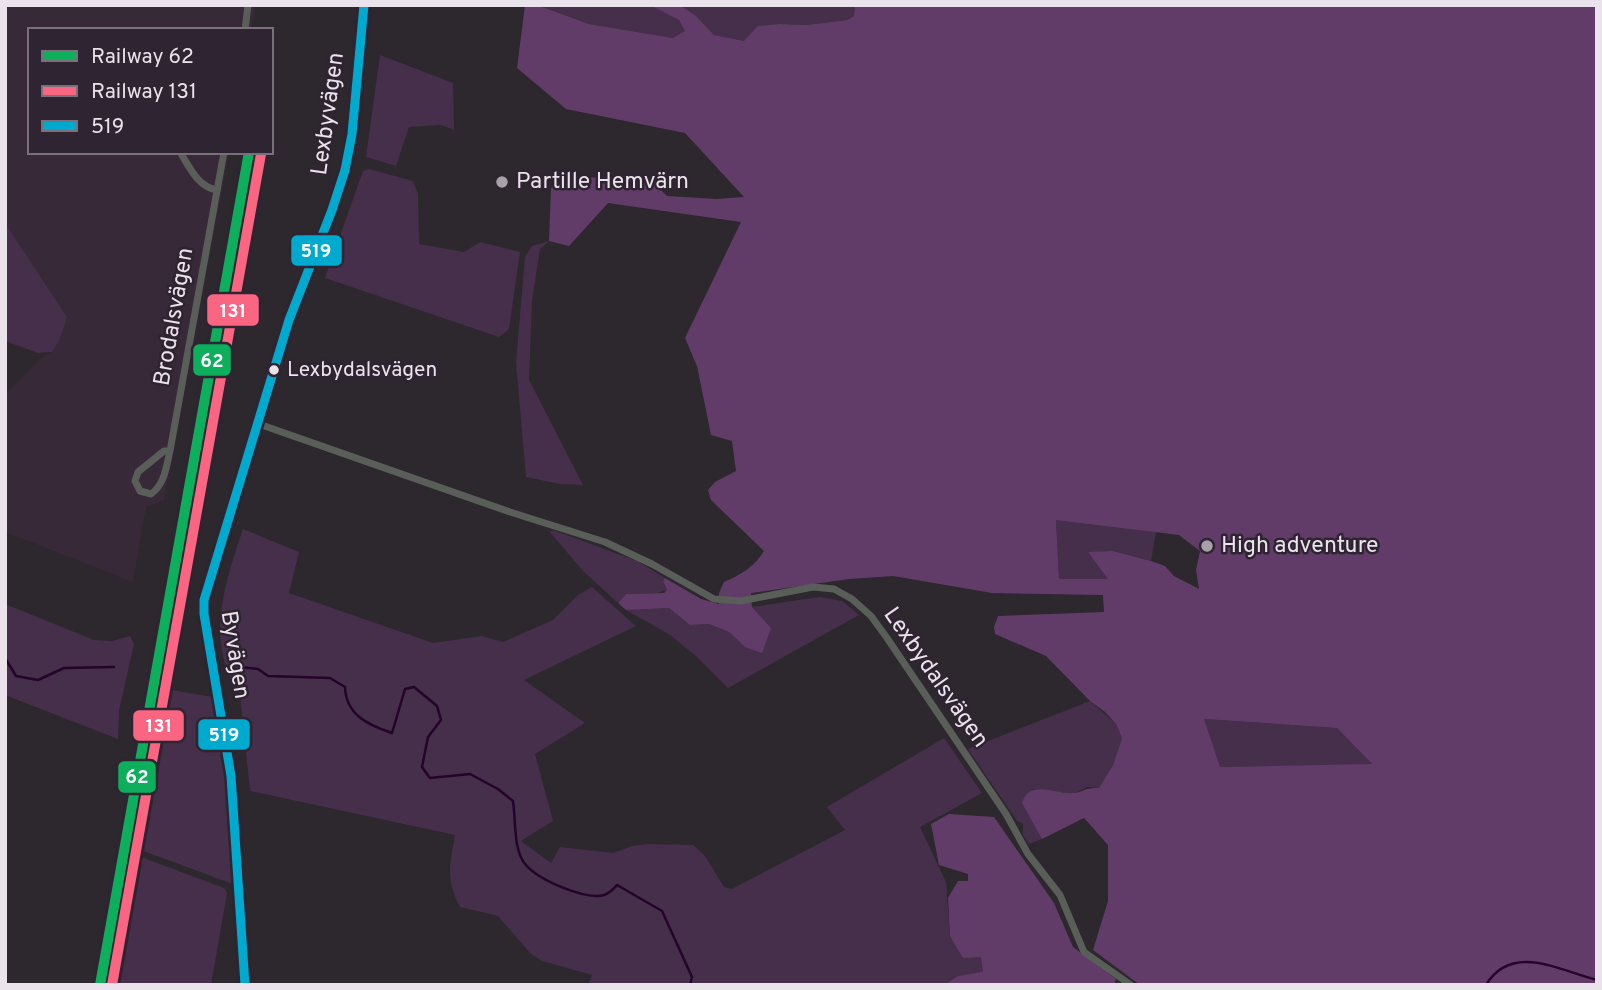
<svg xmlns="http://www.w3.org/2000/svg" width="1602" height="990" font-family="Overpass,sans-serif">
<rect width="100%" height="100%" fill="#2d272e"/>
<polygon fill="#372938" points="5,5 256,5 251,30 30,30 30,152 229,152 164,500 146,507 133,582 5,532 5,395 40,359 52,352 67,317 5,223"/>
<g fill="#462f4b">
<polygon points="537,5 650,5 679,20 686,31 673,38 589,24"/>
<polygon points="680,5 855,5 854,16 849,20 806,25 780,24 744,41 714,35 696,16"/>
<polygon points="380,55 453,83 454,130 441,125 409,127 396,166 366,157"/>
<polygon points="369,169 413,181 418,194 419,244 464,252 480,242 520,252 509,329 499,337 325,278 363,171"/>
<polygon points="5,223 67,317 59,341 52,352 38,353 5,341"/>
<polygon points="549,241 540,249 532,301 529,380 583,485 560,484 526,477 516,362 525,257 532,246"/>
<polygon points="1056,519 1156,532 1151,561 1113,551 1089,553 1109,579 1059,580"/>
<path d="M243,529L299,552L289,593L433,643L482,636L503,642L553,620L578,595L592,587L636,626L524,680L585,723L535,754L553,821L521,841L551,863L560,847L613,853L632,846L648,844L693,845L705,856L724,887L732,889L845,830L827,807L944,738L982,793L920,827L946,882L950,936L981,957L983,973L958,976L944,985H588L592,975L542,961L530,953L498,916L460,907C445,878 450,865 455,835L250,791L240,694C204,644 225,582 243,529Z"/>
<polygon points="553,530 637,561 665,578 663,581 667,590 657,593 626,594 618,603 583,571 550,532"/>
<polygon points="820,597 842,601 859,615 728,688 697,657 670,635 626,610 669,608 690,625 709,624 729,632 745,647 771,628 752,607"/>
<polygon points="5,604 94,640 112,641 130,636 134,644 119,710 118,739 5,695"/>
<polygon points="166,689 213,697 224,756 234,882 230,883 130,846 154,728"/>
<polygon points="1090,701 1116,724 1122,738 1113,765 1099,788 1087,787 1074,794 1033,789 1027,811 1042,839 1029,844 1023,835 1023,824 1017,821 968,749"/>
<polygon points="1204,719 1337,728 1373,765 1219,767"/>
<polygon points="128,852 224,888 227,893 211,985 106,985"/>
</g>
<g fill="#623c69" fill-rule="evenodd">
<path d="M525,5H537L589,24L673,38L685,31L679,20L650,5H680L696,16L714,35L744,41L758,26L780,24L806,25L848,20L854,16L855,5H1597V985H1140L1093,950L1108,901V845L1084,818L1042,839L1022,803C1030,779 1053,794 1072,793C1083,793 1084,787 1099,788L1113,765L1122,738L1116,724L1105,712L1090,701L1046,656L995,634L994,627L998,616L1104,612L1103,595L992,593L893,576L849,579L751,593L752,607L771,628L762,653L745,647L729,632L709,624L690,625L669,608L626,610L618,603L626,594L664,593L667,590L663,581L665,578L701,599L719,604V593L724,582C741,575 755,566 764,551L711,500L708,490L715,482L736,471L732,441L711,435L697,366L685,338L741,222L608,203L569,246L549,241L551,188L576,179L601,177L653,182L667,196L716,199L744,197L685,133L566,109L517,68ZM1056,520L1179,535L1200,551L1196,570L1199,589L1174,576L1165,566L1151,561L1113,551L1088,552L1108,579H1059ZM1204,719L1337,728L1372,764L1220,767Z"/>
<polygon points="949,814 994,817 1054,903 1073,947 1116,979 1114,985 944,985 958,976 983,972 981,957 963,958 950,936 948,898 958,881 968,881 968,874 939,865 931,824"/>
</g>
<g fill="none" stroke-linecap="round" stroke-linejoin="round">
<g stroke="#25042b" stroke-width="2.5">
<polyline points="5,658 16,676 38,680 64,668 114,667"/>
<path d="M237,679L240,667L258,669L268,676L330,678L345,687C346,715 368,725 392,733L405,689L414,687L437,706L441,720L428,737L422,767L430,778L470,774L498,789L513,801C516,820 513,849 525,864C538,880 585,900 604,895C610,893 613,889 617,885L662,911L692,977L690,985"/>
<path d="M1486,985C1512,942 1561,971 1597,980"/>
</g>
<g stroke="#5a5e59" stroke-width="7">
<polyline points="245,30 248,5"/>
<path d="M180,152C190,168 198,187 217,190"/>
<polyline points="256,423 510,512 605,542 652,564 714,599 741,601 813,587 834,589 852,599 871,616 887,638 1006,814 1028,854 1060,895 1084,952 1131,985"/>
<path d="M170,451H164L138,472L135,481L140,491L151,494C165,484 166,467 170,451L224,152"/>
</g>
<polyline stroke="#5c6159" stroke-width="10" points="245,985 231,776 224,724 204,614 204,600 256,423 289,320 332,210 345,170 352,134 364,5"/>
<g stroke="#2f2431" stroke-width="14">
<polyline id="bus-1" points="245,985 231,776 204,614 204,600 289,320 332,210 345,170 352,134 364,5"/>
</g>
<use href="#bus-1" stroke="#00a9ce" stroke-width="9"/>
<g stroke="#2f2431" stroke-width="16">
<polyline id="rail-1" points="100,985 249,152"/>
</g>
<g stroke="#2f2431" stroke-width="16">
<polyline id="rail-2" points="112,985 261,154"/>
</g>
<use href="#rail-1" stroke="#0daf5c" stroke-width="10"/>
<use href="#rail-2" stroke="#fa6682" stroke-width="10"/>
</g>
<g fill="#a8a1aa" stroke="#2f2431" stroke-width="2.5">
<circle cx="502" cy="182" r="7"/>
<circle cx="1207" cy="546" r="7"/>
</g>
<circle fill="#eae3ec" stroke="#2f2431" stroke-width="2.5" cx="274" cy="370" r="6"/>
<g text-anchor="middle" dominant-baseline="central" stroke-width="5" stroke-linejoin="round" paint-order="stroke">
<g font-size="21" fill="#eae3ec" stroke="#2f2431" text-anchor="start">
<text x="287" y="370">Lexbydalsvägen</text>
</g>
<g font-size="23" fill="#eae3ec" stroke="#2f2431">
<text transform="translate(329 114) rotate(-82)">Lexbyvägen</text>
<text transform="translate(175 317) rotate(-80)">Brodalsvägen</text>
<text transform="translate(234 655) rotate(81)">Byvägen</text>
<text transform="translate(935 678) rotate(55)">Lexbydalsvägen</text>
</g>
<g font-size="23" fill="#eae3ec" stroke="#2f2431" text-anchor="start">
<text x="516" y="182">Partille Hemvärn</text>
<text x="1221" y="546">High adventure</text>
</g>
</g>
<g stroke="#2f2431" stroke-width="2.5">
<rect x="290" y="234" width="53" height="33" rx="7" fill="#00a9ce"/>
<rect x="206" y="293" width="54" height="34" rx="7" fill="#fa6682"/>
<rect x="192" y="343" width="40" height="34" rx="7" fill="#0daf5c"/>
<rect x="132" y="709" width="53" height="33" rx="7" fill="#fa6682"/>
<rect x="197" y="718" width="54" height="33" rx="7" fill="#00a9ce"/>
<rect x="117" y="760" width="40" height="34" rx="7" fill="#0daf5c"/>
</g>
<g font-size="19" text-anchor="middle" font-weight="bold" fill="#fff">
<text x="316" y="257">519</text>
<text x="233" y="317">131</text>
<text x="212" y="367">62</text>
<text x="159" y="732">131</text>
<text x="224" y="741">519</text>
<text x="137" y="783">62</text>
</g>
<rect width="1602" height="990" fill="none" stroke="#eae3ec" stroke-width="14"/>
<rect x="28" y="28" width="245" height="126" fill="#2f2431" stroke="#7a707c" stroke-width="2"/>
<rect x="42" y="51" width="35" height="10" fill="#0daf5c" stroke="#7a707c" stroke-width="2"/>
<text x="91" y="63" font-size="21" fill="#eae3ec">Railway 62</text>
<rect x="42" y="86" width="35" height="10" fill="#fa6682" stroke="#7a707c" stroke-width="2"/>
<text x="91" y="98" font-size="21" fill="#eae3ec">Railway 131</text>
<rect x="42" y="121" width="35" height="10" fill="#00a9ce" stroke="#7a707c" stroke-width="2"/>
<text x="91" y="133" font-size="21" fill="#eae3ec">519</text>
</svg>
